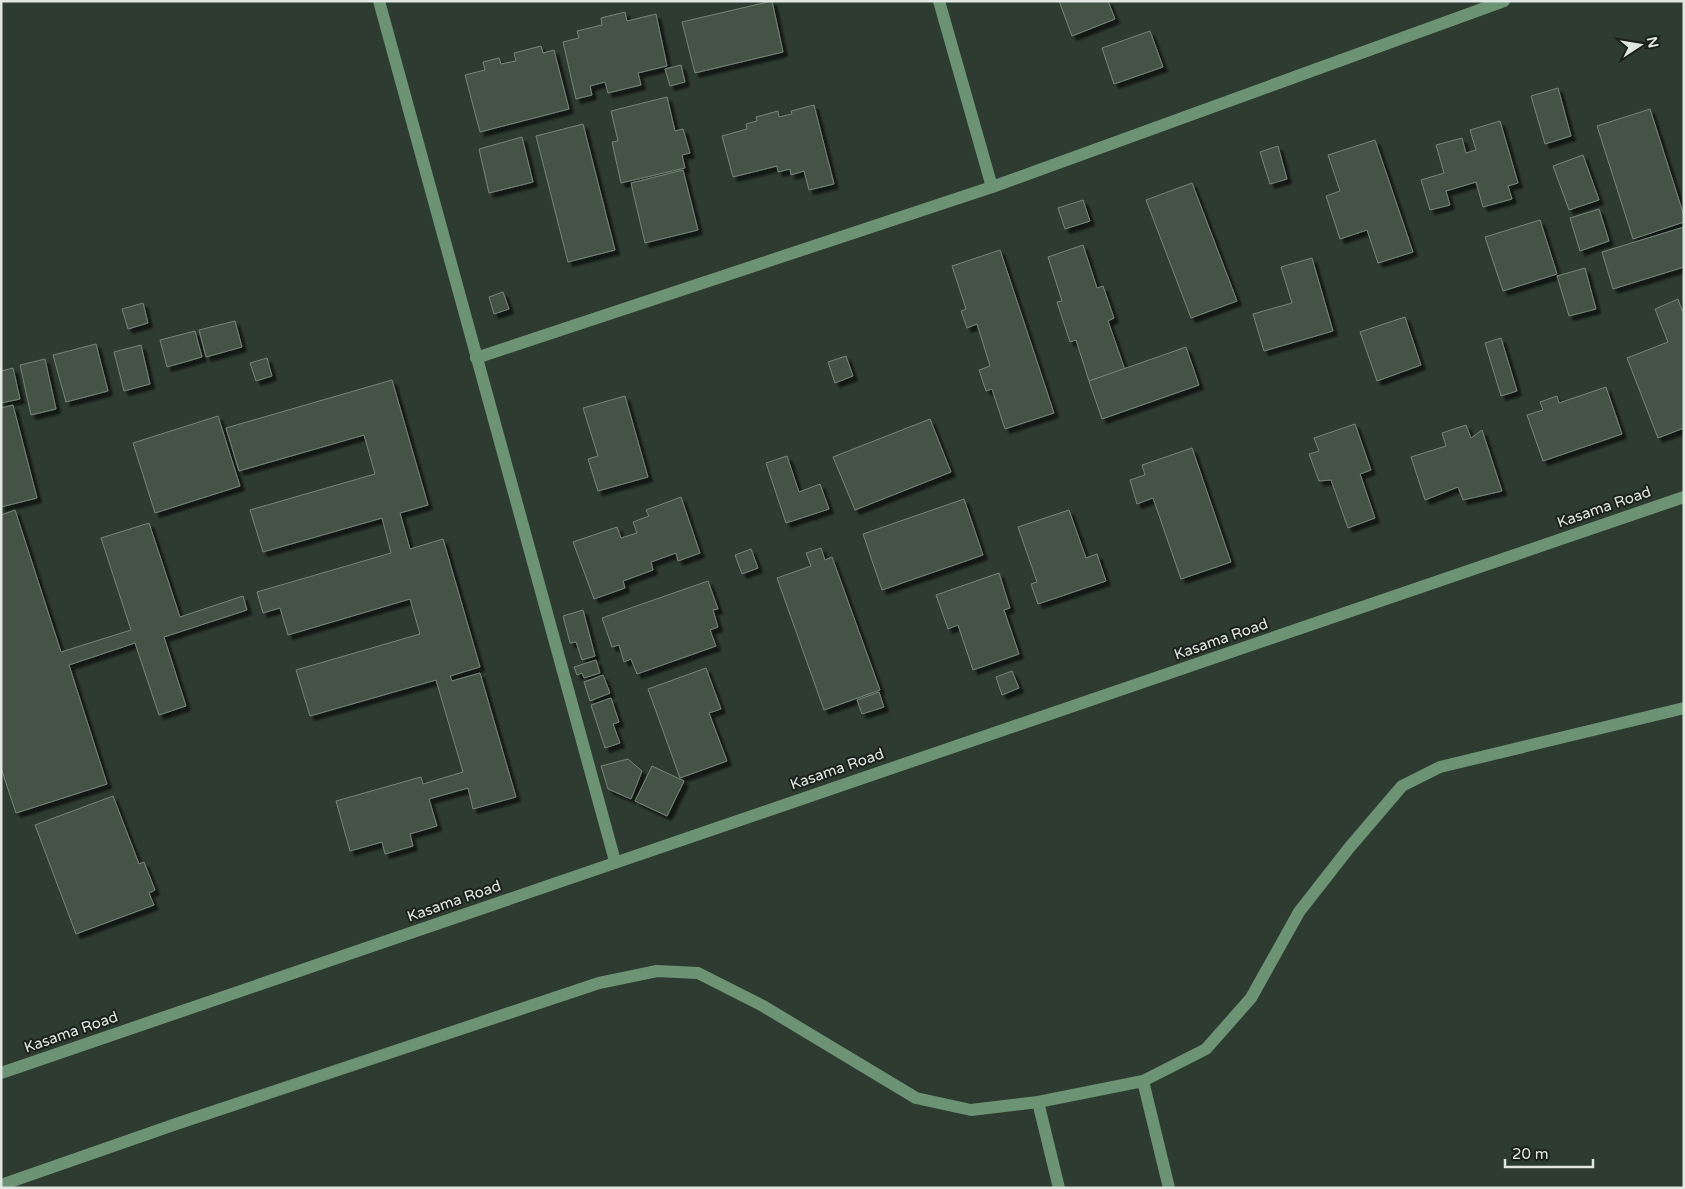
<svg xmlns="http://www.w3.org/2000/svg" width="1685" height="1189" font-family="'Varela Round',sans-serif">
<defs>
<filter id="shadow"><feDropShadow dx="4.5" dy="4.5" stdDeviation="1" flood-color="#0009"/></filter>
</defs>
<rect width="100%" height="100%" fill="#2e3b30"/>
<g fill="#455347" stroke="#768579" filter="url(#shadow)">
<polygon points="772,1 783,52 695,73 682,22"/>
<polygon points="1059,1 1108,1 1115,19 1072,36"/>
<polygon points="625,12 627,21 656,14 667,66 638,73 641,85 608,93 605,82 590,86 592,95 576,99 563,42 579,38 577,31 602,25 601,18"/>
<polygon points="1150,31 1163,67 1114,84 1102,48"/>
<polygon points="541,46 543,53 554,50 569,109 480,132 465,75 485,70 483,62 499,58 501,64 516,61 514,53"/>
<polygon points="681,65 685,82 670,86 665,69"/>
<polygon points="1558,88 1571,136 1545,144 1531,96"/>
<polygon points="667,97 675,131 683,129 690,153 682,155 685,168 621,183 612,142 618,141 611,111"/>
<polygon points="814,105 834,184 809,190 804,171 791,175 790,169 778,172 777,166 733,177 722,136 747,129 746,124 757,121 756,117 778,111 779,117 792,114 791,111"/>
<polygon points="1650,109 1684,216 1684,222 1633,239 1597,126"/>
<polygon points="1500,121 1518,183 1508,186 1512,199 1483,207 1476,182 1446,191 1450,205 1430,210 1421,180 1444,173 1436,145 1462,138 1466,153 1476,150 1470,130"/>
<polygon points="583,124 615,250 568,262 536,136"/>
<polygon points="522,137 533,182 489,193 479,149"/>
<polygon points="1375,140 1413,252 1378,263 1367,230 1340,239 1326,196 1340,191 1328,155"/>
<polygon points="1278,146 1287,179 1270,184 1260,152"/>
<polygon points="1583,155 1599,200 1569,210 1553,166"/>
<polygon points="683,170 698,230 645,243 631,183"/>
<polygon points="1192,183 1237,301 1191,318 1146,200"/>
<polygon points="1083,200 1090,221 1065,229 1058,208"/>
<polygon points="1599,209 1609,241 1580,251 1570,218"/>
<polygon points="1540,220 1557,274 1503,291 1485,237"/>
<polygon points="1684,227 1684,267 1613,289 1602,252"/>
<polygon points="1083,245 1097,288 1103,286 1114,318 1108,321 1125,370 1089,381 1076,340 1070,342 1057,302 1062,301 1048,257"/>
<polygon points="1000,250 1054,413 1005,429 992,389 986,391 979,370 990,366 977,324 967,328 961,311 966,309 952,266"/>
<polygon points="1312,258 1333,331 1264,351 1253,314 1292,303 1281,267"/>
<polygon points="1585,268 1596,309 1569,316 1557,276"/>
<polygon points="503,292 509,309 494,314 489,297"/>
<polygon points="1678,299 1682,310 1684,309 1684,428 1658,438 1627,358 1668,342 1655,309"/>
<polygon points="143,303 148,323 128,329 122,309"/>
<polygon points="1405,317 1421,365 1377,381 1360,332"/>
<polygon points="235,321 242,347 206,357 199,330"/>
<polygon points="195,331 202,357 167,367 160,340"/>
<polygon points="1501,338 1517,391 1501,396 1485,343"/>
<polygon points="96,344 108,391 66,402 53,355"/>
<polygon points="141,345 150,384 124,391 114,352"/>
<polygon points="1186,347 1199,385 1102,419 1089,381"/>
<polygon points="846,356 853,376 835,383 828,362"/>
<polygon points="267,358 272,376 256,381 250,363"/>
<polygon points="45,359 56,409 31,415 20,365"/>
<polygon points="13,368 20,399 1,403 1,371"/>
<polygon points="392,380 428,505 400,513 410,549 443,539 480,667 450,676 452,681 480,673 516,797 473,809 468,788 429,799 437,826 410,834 413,846 385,854 382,842 350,851 336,801 421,777 423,784 463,772 436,680 310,716 296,670 420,634 410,599 288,635 280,608 263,613 257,592 391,553 382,518 263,552 250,510 375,474 364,435 239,471 226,428"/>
<polygon points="1606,387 1622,434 1543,461 1527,415 1543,410 1540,402 1557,396 1559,403"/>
<polygon points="625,396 648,477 598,491 588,459 598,456 583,408"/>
<polygon points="13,405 37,498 1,507 1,408"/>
<polygon points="218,416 240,486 155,513 133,443"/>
<polygon points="930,419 951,472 855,510 833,457"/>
<polygon points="1355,424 1371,470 1360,474 1375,518 1348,528 1331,480 1319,481 1309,454 1319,451 1314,438"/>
<polygon points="1466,425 1471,438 1482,430 1502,491 1463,500 1458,487 1425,500 1411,457 1446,446 1442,433"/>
<polygon points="1192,448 1231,562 1181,579 1153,498 1137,504 1130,480 1145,475 1142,465"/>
<polygon points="787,456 799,492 820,484 829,509 786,523 766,463"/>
<polygon points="681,497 700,553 678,561 676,553 651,562 653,570 623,581 625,588 594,599 573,542 617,527 621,538 637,533 633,522 649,516 646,510"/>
<polygon points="964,499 983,555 882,590 863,534"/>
<polygon points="15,510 61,652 131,630 101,538 149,523 180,617 243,596 247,610 164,637 186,706 159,715 135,643 69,665 107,784 16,813 1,768 1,515"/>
<polygon points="1069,510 1086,558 1097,554 1106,581 1038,604 1031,584 1037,582 1018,527"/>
<polygon points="821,548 825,560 832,557 880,690 824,710 777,578 811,566 806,553"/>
<polygon points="751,549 758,568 742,574 735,555"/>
<polygon points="999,573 1010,608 1004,610 1019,654 973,670 958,625 948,629 936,595"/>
<polygon points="708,581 718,609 713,610 718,627 710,630 716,646 637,674 631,659 624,662 619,645 612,647 602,618"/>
<polygon points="583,610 595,656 582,660 576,642 570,643 563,616"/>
<polygon points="596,660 600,673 584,678 582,673 577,675 574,667"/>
<polygon points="706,668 721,709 709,713 727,761 680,778 648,689"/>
<polygon points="1012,671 1019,688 1002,695 996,677"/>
<polygon points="603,675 610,693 590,701 584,682"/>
<polygon points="879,692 884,707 862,714 857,700"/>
<polygon points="611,698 619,722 613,724 620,743 605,748 591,705"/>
<polygon points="628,759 642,771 631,799 608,789 601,766"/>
<polygon points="652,766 684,781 667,816 635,801"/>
<polygon points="113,796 139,864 144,862 155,890 149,893 154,905 76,934 35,825"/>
</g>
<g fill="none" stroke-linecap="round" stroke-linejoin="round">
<g stroke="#6b9374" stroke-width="12">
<polyline points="379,1 615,861"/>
<polyline points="939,1 992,187"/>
<polyline points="476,358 992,187 1504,1"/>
<polyline points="1,1073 1684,497"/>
<polyline points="1143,1081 1169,1188"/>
<polyline points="1038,1102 1059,1188"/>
<polyline points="1,1185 179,1123 599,983 657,971 698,973 763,1006 916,1098 971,1110 1038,1102 1143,1081 1206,1049 1251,998 1299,912 1349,848 1402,786 1440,767 1684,708"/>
</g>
</g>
<g text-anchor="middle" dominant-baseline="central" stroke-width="4" stroke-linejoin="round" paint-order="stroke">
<g font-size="15" fill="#e0e8e1" stroke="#1a201b">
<text transform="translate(1604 507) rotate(-19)">Kasama Road</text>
<text transform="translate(1221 639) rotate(-19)">Kasama Road</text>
<text transform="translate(837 769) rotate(-19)">Kasama Road</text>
<text transform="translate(454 901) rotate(-19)">Kasama Road</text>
<text transform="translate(71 1032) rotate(-19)">Kasama Road</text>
</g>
</g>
<rect width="1685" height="1189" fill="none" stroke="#e0e8e1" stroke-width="5"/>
<g transform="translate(1640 45) rotate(78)" stroke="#1a201b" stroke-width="4" paint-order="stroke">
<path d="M0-4L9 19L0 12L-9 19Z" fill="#e0e8e1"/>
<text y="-8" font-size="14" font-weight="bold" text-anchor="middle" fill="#e0e8e1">N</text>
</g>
<path d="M1505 1159v8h88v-8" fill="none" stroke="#e0e8e1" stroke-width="2.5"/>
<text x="1512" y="1159" font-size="15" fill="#e0e8e1" stroke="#1a201b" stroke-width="4" paint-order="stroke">20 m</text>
</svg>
